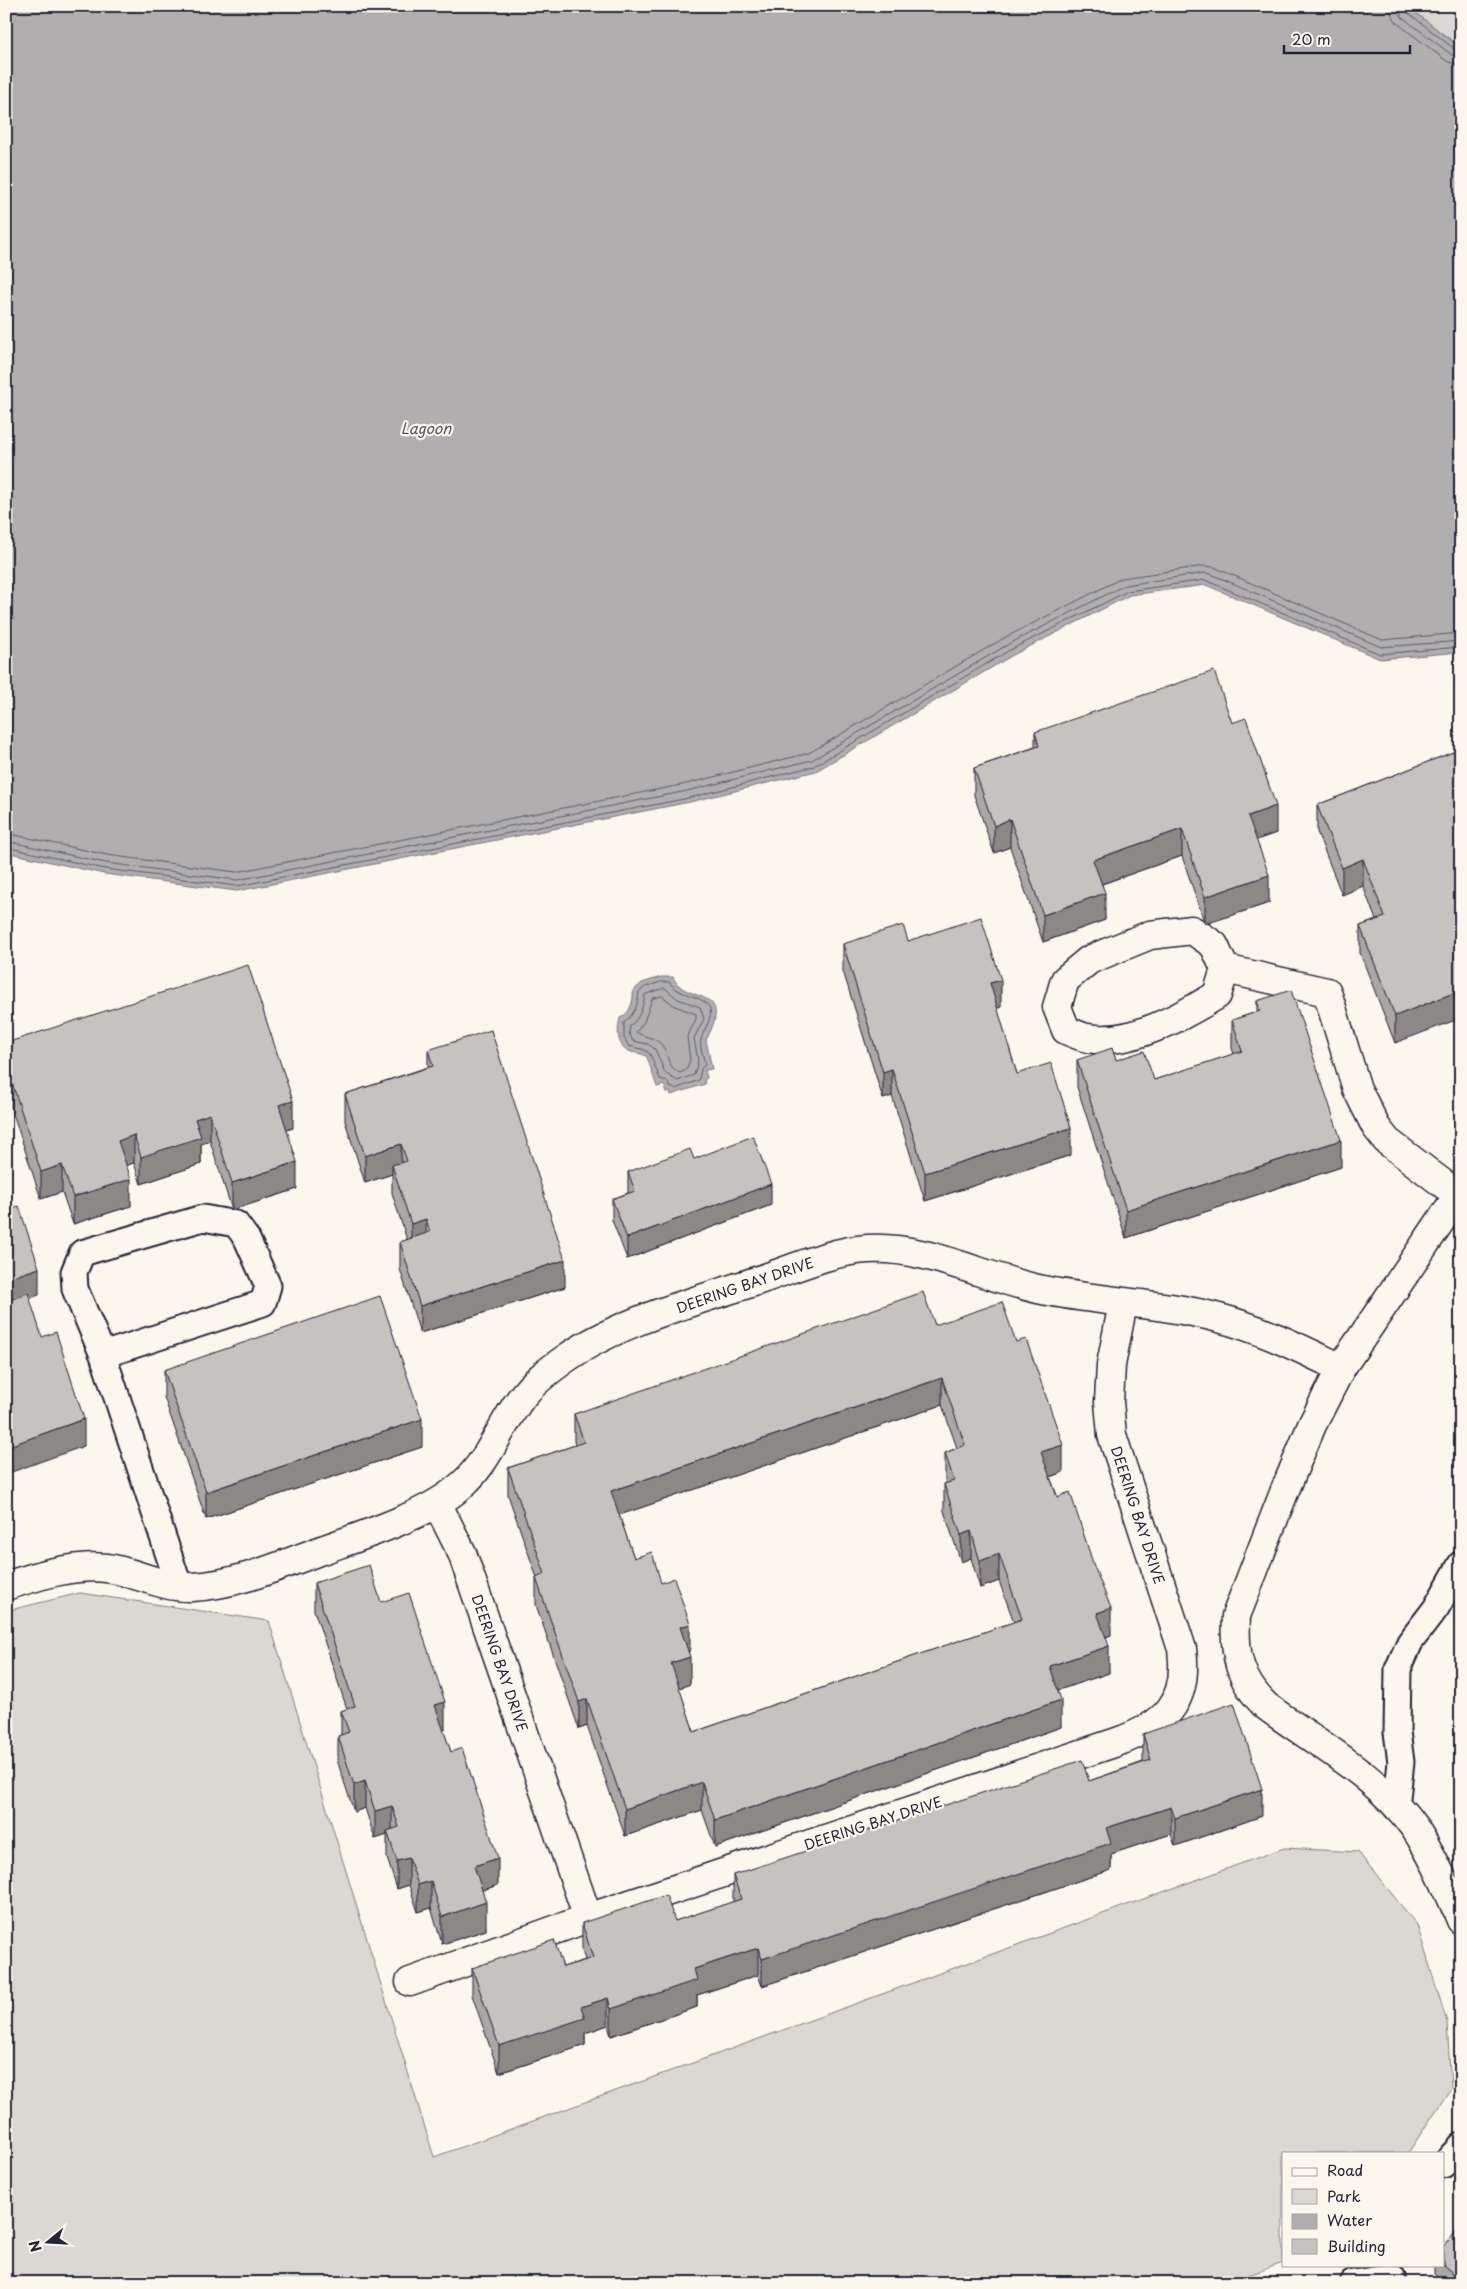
<svg xmlns="http://www.w3.org/2000/svg" width="1467" height="2289" font-family="'Playpen Sans',sans-serif">
<rect width="100%" height="100%" fill="#fbf7ec"/>
<filter id="ink" filterUnits="userSpaceOnUse"><feTurbulence type="fractalNoise" baseFrequency=".02" numOctaves="2"/><feDisplacementMap in="SourceGraphic" scale="10" xChannelSelector="R" yChannelSelector="G"/><feConvolveMatrix kernelMatrix="1 2 1 2 8 2 1 2 1" color-interpolation-filters="sRGB"/></filter>
<g filter="url(#ink)">
<g fill="#dbd8d3" stroke="#7e7d87">
<polygon points="1407,6 1461,6 1461,48"/>
<polygon points="80,1593 269,1621 434,2157 1284,1848 1358,1852 1417,1925 1447,2022 1451,2088 1408,2153 1283,2153 1283,2263 1225,2283 6,2283 6,1611"/>
</g>
<g fill="#b1aeb0" stroke="#787681">
<polygon points="6,6 1407,6 1461,48 1461,652 1380,659 1206,585 1130,595 1013,655 816,771 690,802 237,891 104,874 6,852"/>
<path d="M661,977H673C685,1005 736,985 706,1040L712,1069L705,1070L707,1078L704,1080L705,1084L671,1095L670,1092L667,1093L664,1085L657,1087L647,1057C642,1053 638,1054 632,1052C616,1048 617,1030 620,1018C630,1014 634,1001 633,991L642,983Z"/>
</g>
<g fill="none" stroke-linecap="round" stroke-linejoin="round">
<g stroke="#5b5a6a" stroke-width="1">
<polyline points="1390,6 1392,15 1397,23 1448,62 1461,65"/>
<polyline points="1398,6 1402,17 1452,55 1461,57"/>
<polyline points="1404,6 1407,12 1456,50 1461,51"/>
<polyline points="6,833 107,855 236,872 686,784 809,753 1004,638 1122,578 1204,566 1214,567 1382,640 1461,633"/>
<polyline points="6,841 106,863 237,880 687,791 812,760 1007,645 1125,585 1205,573 1211,574 1381,647 1461,641"/>
<polyline points="6,847 105,869 237,886 689,798 814,766 1010,650 1128,591 1205,580 1380,654 1461,647"/>
<path d="M661,982H669C678,995 690,993 703,1001C720,1011 703,1028 701,1040C699,1047 704,1057 705,1064L701,1069L699,1080L675,1089L670,1087L667,1081L660,1079L650,1054L645,1050L629,1046L624,1038V1022C634,1015 638,1005 639,992L645,987Z"/>
<path d="M665,988L678,999L700,1007L704,1019L694,1038L698,1061L694,1075L677,1081L665,1073L655,1049L648,1044L633,1041L629,1033L630,1026C640,1018 643,1007 645,995Z"/>
<path d="M662,996L675,1006L696,1014V1019L687,1037L690,1060L686,1070L680,1073C665,1065 670,1055 661,1044C654,1037 644,1037 636,1032L644,1022L652,999Z"/>
</g>
<g stroke="#22223b" stroke-width="29">
<g id="service">
<polyline points="103,1355 263,1303 268,1286 247,1239 236,1224 203,1218 82,1253 74,1272 75,1289 103,1355 179,1586"/>
<polyline points="1396,1807 1401,1762 1397,1732 1398,1669 1410,1642 1436,1608 1461,1564"/>
<polyline points="1443,2165 1461,2146"/>
<polyline points="1353,2283 1392,2277"/>
</g>
</g>
<g stroke="#22223b" stroke-width="31">
<g id="minor">
<path d="M1225,969L1217,995C1183,1016 1130,1046 1088,1038C1081,1037 1073,1033 1066,1030L1057,1007L1065,980L1089,960L1150,935L1192,930L1214,945L1225,969L1327,992L1357,1089L1376,1127L1387,1141L1458,1195"/>
<path d="M1461,1191L1341,1368L1312,1425L1285,1490L1236,1616C1234,1653 1238,1679 1266,1706C1316,1743 1377,1775 1414,1827C1433,1855 1448,1889 1461,1920"/>
<path d="M437,1503L462,1553L588,1918L1117,1742C1165,1725 1189,1703 1182,1649L1112,1435L1109,1402L1111,1365L1123,1303"/>
<path d="M6,1586C37,1576 74,1564 107,1568C136,1572 162,1588 192,1587C236,1585 279,1566 319,1551C347,1541 375,1532 402,1520C424,1511 446,1500 464,1483C492,1457 502,1420 526,1392C537,1379 551,1369 565,1359C620,1320 698,1301 762,1279C795,1268 832,1251 867,1249C925,1245 982,1277 1038,1289C1097,1302 1160,1302 1219,1318C1262,1329 1301,1349 1341,1368"/>
<polyline points="410,1982 588,1918"/>
</g>
</g>
<use href="#service" stroke="#fbf7ec" stroke-width="25"/>
<use href="#minor" stroke="#fbf7ec" stroke-width="28"/>
</g>
<g fill="#aaa7a5" stroke="#22223b" fill-rule="evenodd">
<polygon points="1232,723 1276,833 1256,840 1269,903 1205,924 1182,856 1102,884 1105,920 1043,942 1010,847 994,853 974,795 974,768 1035,747 1035,732"/>
<polygon points="1461,749 1395,1043 1360,953 1360,926 1376,920 1363,886 1342,895 1317,832 1317,805"/>
<polygon points="908,941 1001,1007 997,1008 1017,1074 1071,1155 925,1201 892,1096 883,1099 843,971 843,944"/>
<polygon points="1257,1001 1341,1167 1126,1238 1077,1087 1077,1060 1116,1060 1154,1080 1234,1054 1232,1048 1232,1020 1257,1012"/>
<polygon points="6,1043 293,1128 287,1130 297,1189 232,1210 210,1141 201,1144 201,1164 141,1184 134,1163 126,1165 131,1206 73,1224 62,1192 41,1199 6,1092"/>
<polygon points="428,1050 565,1287 420,1333 400,1269 400,1242 407,1240 392,1193 392,1174 365,1183 345,1121 345,1094 428,1067"/>
<polygon points="694,1159 771,1205 627,1259 612,1220 612,1199 628,1193 628,1172"/>
<path d="M935,1325L1016,1342L1063,1472L1050,1477L1111,1635L1106,1637L1109,1673L1058,1690L1061,1727L715,1847L702,1810L625,1836L587,1726L579,1729L536,1605V1578H537L508,1495V1468L575,1445L574,1441V1414ZM942,1405L957,1448L945,1453V1480L946,1484H944V1511L961,1562L971,1558L980,1588L999,1581L1014,1622L694,1732L679,1688L690,1684L688,1652L690,1651L661,1583L634,1558L619,1515Z"/>
<polygon points="164,1370 422,1447 206,1519 164,1397"/>
<polygon points="314,1583 381,1602 445,1729 443,1730 451,1752 498,1885 482,1890 486,1930 442,1944 431,1908 418,1912 409,1885 397,1889 387,1858 387,1835 375,1839 365,1808 354,1812 338,1763 338,1736 341,1735 341,1711 347,1709 314,1610"/>
<polygon points="1143,1734 1262,1816 1175,1846 1171,1834 1111,1854 1111,1870 762,1986 758,1975 697,1995 697,2007 611,2036 608,2025 585,2033 585,2045 499,2073 472,1995 472,1968 563,1967 585,1960 582,1950 582,1923 675,1921 733,1902 733,1875 1089,1781 1143,1762"/>
<polygon points="1461,2226 1461,2283 1446,2283 1434,2273 1434,2265 1443,2265"/>
</g>
<g fill="#8b8886" stroke="#22223b">
<polygon points="1276,806 1276,833 1248,843 1248,816"/>
<polygon points="1010,819 1010,847 994,853 994,826"/>
<polygon points="1182,829 1182,856 1093,887 1093,860"/>
<polygon points="1363,859 1363,886 1342,895 1342,868"/>
<polygon points="1269,875 1269,903 1205,924 1205,897"/>
<polygon points="1105,893 1105,920 1043,942 1043,915"/>
<polygon points="1001,980 1001,1007 990,1011 990,983"/>
<polygon points="1461,990 1461,1018 1395,1043 1395,1016"/>
<polygon points="892,1069 892,1096 883,1099 883,1072"/>
<polygon points="293,1101 293,1128 279,1132 279,1105"/>
<polygon points="210,1114 210,1141 201,1144 201,1164 141,1184 141,1157 195,1119"/>
<polygon points="1071,1128 1071,1155 925,1201 925,1173"/>
<polygon points="134,1135 134,1163 118,1168 118,1141"/>
<polygon points="1341,1140 1341,1167 1126,1238 1126,1210"/>
<polygon points="401,1144 401,1171 392,1165 392,1174 365,1183 365,1156"/>
<polygon points="297,1162 297,1189 232,1210 232,1183"/>
<polygon points="62,1165 62,1192 41,1199 41,1172"/>
<polygon points="131,1179 131,1206 73,1224 73,1197"/>
<polygon points="771,1184 771,1205 627,1259 627,1238"/>
<polygon points="426,1219 426,1246 411,1251 411,1224"/>
<polygon points="565,1260 565,1287 420,1333 420,1306"/>
<polygon points="39,1268 39,1295 6,1307 6,1279"/>
<polygon points="942,1378 942,1405 611,1518 611,1491"/>
<polygon points="84,1419 84,1446 6,1474 6,1447"/>
<polygon points="422,1419 422,1447 206,1519 206,1492"/>
<polygon points="1063,1445 1063,1472 1041,1480 1041,1452"/>
<polygon points="971,1531 971,1558 961,1562 961,1535"/>
<polygon points="999,1554 999,1581 980,1588 980,1561"/>
<polygon points="1111,1608 1111,1635 1097,1640 1097,1613"/>
<polygon points="690,1624 690,1651 680,1654 680,1627"/>
<polygon points="1109,1646 1109,1673 1050,1693 1050,1666"/>
<polygon points="690,1657 690,1684 671,1691 671,1663"/>
<polygon points="587,1699 587,1726 579,1729 579,1702"/>
<polygon points="1061,1700 1061,1727 715,1847 715,1820"/>
<polygon points="445,1702 445,1729 435,1732 435,1705"/>
<polygon points="365,1781 365,1808 354,1812 354,1785"/>
<polygon points="702,1782 702,1810 625,1836 625,1809"/>
<polygon points="1262,1789 1262,1816 1175,1846 1175,1818"/>
<polygon points="392,1806 392,1833 387,1831 387,1835 375,1839 375,1811"/>
<polygon points="1171,1807 1171,1834 1111,1854 1111,1870 762,1986 762,1959 1106,1828"/>
<polygon points="409,1858 409,1885 397,1889 397,1861"/>
<polygon points="498,1858 498,1885 474,1893 474,1866"/>
<polygon points="431,1881 431,1908 418,1912 418,1885"/>
<polygon points="486,1902 486,1930 442,1944 442,1917"/>
<polygon points="758,1948 758,1975 697,1995 697,2007 611,2036 611,2009 694,1969"/>
<polygon points="608,1998 608,2025 585,2033 585,2045 499,2073 499,2046 581,2007"/>
</g>
<g fill="#c6c2c0" stroke="#22223b" fill-rule="evenodd">
<polygon points="1214,671 1232,723 1246,718 1276,806 1248,816 1269,875 1205,897 1182,829 1093,860 1105,893 1043,915 1010,819 994,826 974,768 1039,746 1035,732"/>
<polygon points="1461,749 1461,990 1395,1016 1360,926 1385,917 1363,859 1342,868 1317,805"/>
<polygon points="981,917 1001,980 990,983 1017,1074 1051,1063 1071,1128 925,1173 892,1069 883,1072 843,944 903,925 908,941"/>
<polygon points="248,965 293,1101 279,1105 297,1162 232,1183 210,1114 195,1119 201,1137 141,1157 134,1135 118,1141 131,1179 73,1197 62,1165 41,1172 6,1064 6,1043"/>
<polygon points="1291,990 1341,1140 1126,1210 1077,1060 1112,1048 1116,1060 1144,1051 1154,1080 1242,1051 1232,1020 1260,1011 1257,1001"/>
<polygon points="491,1030 565,1260 420,1306 400,1242 430,1232 426,1219 411,1224 392,1165 407,1161 401,1144 365,1156 345,1094 433,1066 428,1050"/>
<polygon points="753,1136 771,1184 627,1238 612,1199 635,1191 628,1172 690,1149 694,1159"/>
<polygon points="19,1206 39,1268 6,1279 6,1210"/>
<polygon points="6,1288 10,1300 28,1293 42,1337 56,1332 84,1419 6,1447"/>
<path d="M923,1292L935,1325L1002,1302L1016,1342L1026,1339L1063,1445L1041,1452L1057,1497L1070,1492L1094,1566L1111,1608L1097,1613L1109,1646L1050,1666L1061,1700L715,1820L702,1782L625,1809L587,1699L579,1702L536,1578L545,1574L508,1468L584,1442L574,1414ZM942,1378L965,1445L945,1453L954,1481L944,1484L961,1535L971,1531L980,1561L999,1554L1022,1619L694,1732L671,1663L690,1657L680,1627L690,1624L674,1578L661,1583L652,1552L634,1558L611,1491Z"/>
<polygon points="380,1296 422,1419 206,1492 164,1370"/>
<polygon points="369,1565 381,1602 409,1593 445,1702 435,1705 451,1752 462,1748 498,1858 474,1866 486,1902 442,1917 431,1881 418,1885 409,1858 397,1861 387,1831 399,1827 392,1806 375,1811 365,1781 354,1785 338,1736 349,1732 341,1711 355,1706 314,1583"/>
<polygon points="1234,1703 1262,1789 1175,1818 1171,1807 1106,1828 1111,1843 762,1959 758,1948 694,1969 697,1980 611,2009 608,1998 581,2007 585,2018 499,2046 472,1968 554,1940 563,1967 593,1958 582,1923 666,1895 675,1921 741,1899 733,1875 1082,1760 1089,1781 1151,1760 1143,1734"/>
<polygon points="1461,2226 1461,2280 1443,2265 1443,2247"/>
</g>
</g>
<g text-anchor="middle" dominant-baseline="central" stroke-width="4.5" stroke-linejoin="round" paint-order="stroke">
<g font-size="14" fill="#22223b" stroke="#fbf7ec">
<text transform="translate(745 1285) rotate(-19)">DEERING BAY DRIVE</text>
<text transform="translate(1138 1515) rotate(72)">DEERING BAY DRIVE</text>
<text transform="translate(500 1663) rotate(71)">DEERING BAY DRIVE</text>
<text transform="translate(873 1823) rotate(-18)">DEERING BAY DRIVE</text>
</g>
<g font-size="15" font-style="italic" fill="#545364" stroke="#fbf7ec">
<text x="426" y="427">Lagoon</text>
</g>
</g>
<rect width="1467" height="2289" fill="none" stroke="#fbf7ec" stroke-width="25"/>
<rect x="12" y="12" width="1442" height="2264" fill="none" stroke="#22223b" stroke-width="2" filter="url(#ink)"/>
<rect x="1282" y="2152" width="162" height="115" fill="#fbf7ec" stroke="#a4a2a5"/>
<rect x="1292" y="2168" width="25" height="8" fill="#fbf7ec" stroke="#a4a2a5"/>
<text x="1327" y="2176" font-size="15" fill="#22223b">Road</text>
<rect x="1292" y="2189" width="25" height="15" fill="#dbd8d3" stroke="#a4a2a5"/>
<text x="1327" y="2202" font-size="15" fill="#22223b">Park</text>
<rect x="1292" y="2214" width="25" height="15" fill="#b1aeb0" stroke="#a4a2a5"/>
<text x="1327" y="2226" font-size="15" fill="#22223b">Water</text>
<rect x="1292" y="2239" width="25" height="15" fill="#c6c2c0" stroke="#a4a2a5"/>
<text x="1327" y="2252" font-size="15" fill="#22223b">Building</text>
<g transform="translate(48 2242) rotate(252)" stroke="#fbf7ec" stroke-width="4" paint-order="stroke">
<path d="M0-4L9 19L0 12L-9 19Z" fill="#22223b"/>
<text y="-8" font-size="14" font-weight="bold" text-anchor="middle" fill="#22223b">N</text>
</g>
<path d="M1284 45v8h126v-8" fill="none" stroke="#22223b" stroke-width="2.5"/>
<text x="1292" y="45" font-size="15" fill="#22223b" stroke="#fbf7ec" stroke-width="4" paint-order="stroke">20 m</text>
</svg>
